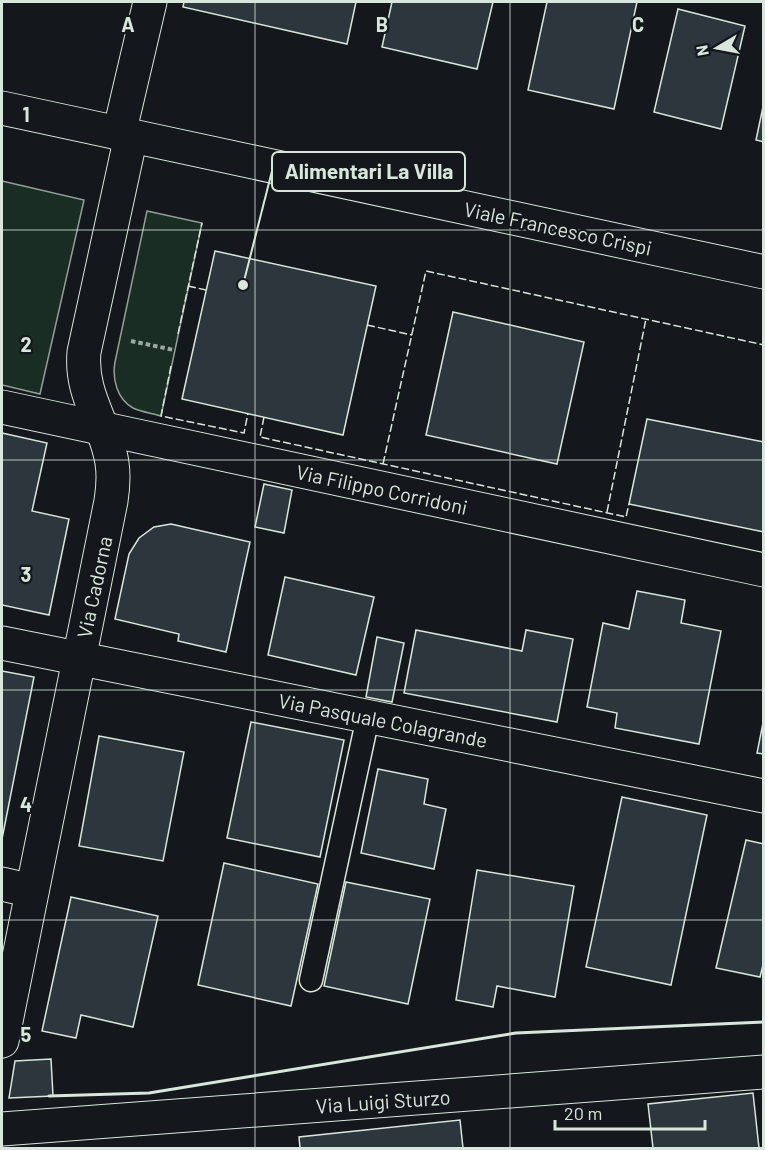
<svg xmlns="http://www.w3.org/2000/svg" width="765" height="1150" font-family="Barlow,sans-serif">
<rect width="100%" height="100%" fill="#14181c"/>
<g fill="#1a2d24" stroke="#939e99" stroke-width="1.5">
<polygon points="2,181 84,200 40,394 2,385"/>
<path d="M147,211L202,223L161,416C151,413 141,412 133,408C117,399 112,379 115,362Z"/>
</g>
<g fill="#2c363c" stroke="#d8e6dc" stroke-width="1.5">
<polygon points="184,2 356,2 347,44 183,7"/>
<polygon points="392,2 493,2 477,69 382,47"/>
<polygon points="547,2 637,2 614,109 528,90"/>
<polygon points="678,9 745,26 721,129 654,112"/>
<polygon points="764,102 764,142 756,140"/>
<polygon points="215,251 376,286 343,435 182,399"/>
<polygon points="453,312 584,342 557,464 426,435"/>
<polygon points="647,419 764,442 764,532 629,504"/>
<polygon points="2,433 47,443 32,511 69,519 49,615 2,605"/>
<polygon points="264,484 292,490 284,533 255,527"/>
<polygon points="171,524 250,542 226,652 178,641 179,634 115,619 129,554 139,538 154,527"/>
<polygon points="285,577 374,597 356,675 268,655"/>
<polygon points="637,591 685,600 681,623 721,631 699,744 615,728 617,713 587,707 603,623 629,629"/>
<polygon points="416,630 522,651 526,630 573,639 557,722 404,693"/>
<polygon points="377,637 404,643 392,702 366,697"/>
<polygon points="2,671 34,677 2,839"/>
<polygon points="764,718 764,754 757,753"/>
<polygon points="251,722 344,740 320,857 227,838"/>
<polygon points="99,736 184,752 163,861 79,846"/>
<polygon points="378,769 428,779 424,804 446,809 434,869 361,853"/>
<polygon points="622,797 707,815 671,985 586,967"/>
<polygon points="746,840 764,844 764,961 760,977 716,968"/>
<polygon points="224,863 318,884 291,1006 198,985"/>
<polygon points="477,870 574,886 555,997 497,986 493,1007 456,1000"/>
<polygon points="346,882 430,899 408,1004 324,986"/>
<polygon points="71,897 158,916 133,1027 81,1015 76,1038 42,1031"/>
<polygon points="51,1059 53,1096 9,1098 15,1061"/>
<polygon points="753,1093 759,1148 653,1148 648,1104"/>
<polygon points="460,1120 463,1148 300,1148 299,1137"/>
</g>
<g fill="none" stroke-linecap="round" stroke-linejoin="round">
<g stroke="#d8e6dc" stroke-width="25">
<polyline id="lane" points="311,980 368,717"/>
</g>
<g stroke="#d8e6dc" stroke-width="35">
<g id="street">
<polyline points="119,134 150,2"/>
<polyline points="2,407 764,570"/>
<polyline points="2,643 764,796"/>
<polyline points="2,884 32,891"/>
<path d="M2,1041L111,501C113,488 114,476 112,463C106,423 80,396 84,352L131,136"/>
<polyline points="2,1129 764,1072"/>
</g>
</g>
<g stroke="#d8e6dc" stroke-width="35">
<polyline id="primary" points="2,108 764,272"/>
</g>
<polyline stroke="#9da8a2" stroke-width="4" stroke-dasharray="4.5 3" stroke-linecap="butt" points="131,341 174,350"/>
<use href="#lane" stroke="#14181c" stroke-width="22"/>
<use href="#street" stroke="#14181c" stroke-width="33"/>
<use href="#primary" stroke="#14181c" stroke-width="33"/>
<g stroke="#d8e6dc" stroke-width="1.5" stroke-dasharray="8 3" stroke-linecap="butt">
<polyline points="188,286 206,290"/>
<polyline points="367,325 412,335"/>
<polyline points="178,334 202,223"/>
<polyline points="171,366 161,416 244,433 248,413"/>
<polyline points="264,417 260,437 626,517 629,504"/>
<polyline points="383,464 426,271 764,345"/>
<polyline points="607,512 646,319"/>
</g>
<polyline stroke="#d8e6dc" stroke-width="3" points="49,1096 149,1093 516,1033 764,1022"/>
</g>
<path fill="none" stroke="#d8e6dc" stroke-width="1.5" stroke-opacity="0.55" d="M255,2V1148M510,2V1148M2,230H764M2,460H764M2,690H764M2,920H764"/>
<g text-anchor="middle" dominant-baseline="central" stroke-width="4.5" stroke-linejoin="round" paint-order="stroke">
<g font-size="20" fill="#d8e6dc" stroke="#14181c">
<text transform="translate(558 228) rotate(12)">Viale Francesco Crispi</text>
<text transform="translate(382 489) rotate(12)">Via Filippo Corridoni</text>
<text transform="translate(94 587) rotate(-78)">Via Cadorna</text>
<text transform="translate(383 720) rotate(11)">Via Pasquale Colagrande</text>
<text transform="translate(383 1101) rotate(-4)">Via Luigi Sturzo</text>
</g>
</g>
<g font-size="20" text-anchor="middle" font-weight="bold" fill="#d8e6dc" stroke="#14181c" stroke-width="4.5" stroke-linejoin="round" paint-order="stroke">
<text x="128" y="32">A</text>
<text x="382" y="32">B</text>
<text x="638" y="32">C</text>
<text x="26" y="122">1</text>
<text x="26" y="352">2</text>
<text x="26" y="582">3</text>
<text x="26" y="812">4</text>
<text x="26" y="1042">5</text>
</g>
<path fill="none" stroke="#d8e6dc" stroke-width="2" d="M243 285L272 171"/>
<circle fill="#d8e6dc" stroke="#14181c" stroke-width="2" cx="243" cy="285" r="6"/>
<rect fill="#14181c" stroke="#d8e6dc" stroke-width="2" x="272" y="152" width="193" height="39" rx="6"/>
<g font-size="21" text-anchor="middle" font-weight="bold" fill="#d8e6dc">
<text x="369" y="179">Alimentari La Villa</text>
</g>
<rect width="765" height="1150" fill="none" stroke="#d8e6dc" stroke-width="6"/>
<g transform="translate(717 48) rotate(260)" stroke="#14181c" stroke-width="4.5" paint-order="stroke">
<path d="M0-4.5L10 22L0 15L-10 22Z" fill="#d8e6dc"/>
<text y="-9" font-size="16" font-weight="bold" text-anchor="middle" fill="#d8e6dc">N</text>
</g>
<path d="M555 1120v9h150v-9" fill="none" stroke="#d8e6dc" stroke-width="3"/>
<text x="564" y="1120" font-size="18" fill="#d8e6dc" stroke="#14181c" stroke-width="4.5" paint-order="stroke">20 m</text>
</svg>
